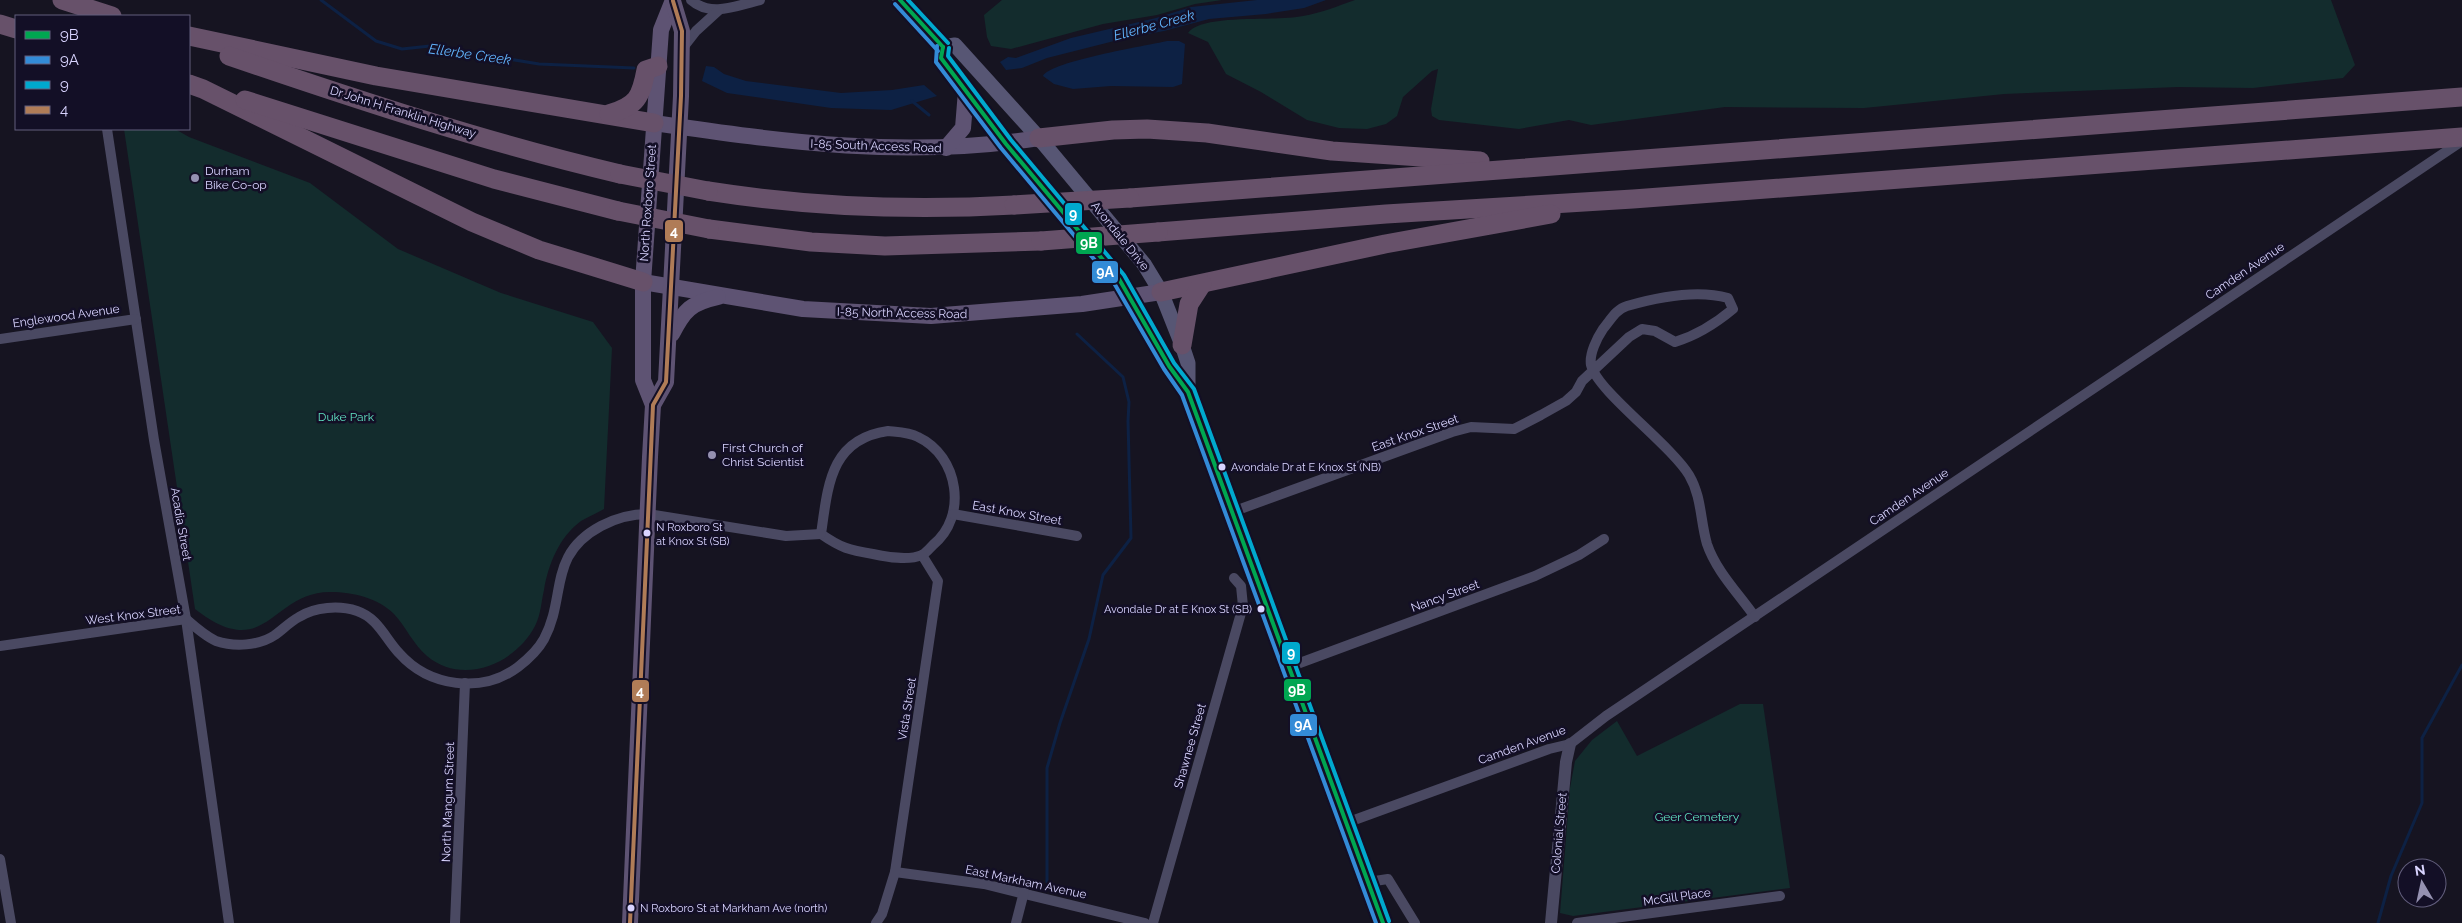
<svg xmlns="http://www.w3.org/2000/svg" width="2462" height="923" font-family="Raleway,sans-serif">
<rect width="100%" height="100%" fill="#161421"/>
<g fill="#132c2d">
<polygon points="1002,0 1222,0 1195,4 1157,15 1103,24 1011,49 991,46 987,37 984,15"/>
<path d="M1355,0H2331L2355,65L2343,78L2253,88L2178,87L2004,94L1864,108L1725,107L1591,125L1569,120L1519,129L1439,120L1432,116L1431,109L1438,69L1432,71L1403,97L1397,116L1386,124L1367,129L1339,128L1307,120L1261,92L1226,74L1208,42L1188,33C1202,13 1278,22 1303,16C1321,13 1338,6 1355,0Z"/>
<path d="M124,129H175L189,137L310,183L398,249L501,293L593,322L612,348L604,509C597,513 588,517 581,521C559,537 548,565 544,590C541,603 541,614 535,626C515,664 463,686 427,656C413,644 406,627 394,614C378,598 353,592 331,592C271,591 267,665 195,609Z"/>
<polygon points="1740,704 1763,704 1790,888 1573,916 1560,913 1570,788 1575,761 1592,740 1617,721 1637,756"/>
</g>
<g fill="#0d2144">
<polygon points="1257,0 1326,0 1304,8 1266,14 1209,19 1164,31 1126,38 1047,58 1022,68 1006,70 1000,62 1008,57 1016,58 1071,38 1156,18 1191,7"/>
<path d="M1167,41H1179L1185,44L1182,84L1173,87L1111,86L1073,89L1054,84L1043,76C1051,61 1146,46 1167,41Z"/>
<polygon points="706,66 714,67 724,74 746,81 841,93 892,90 924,85 937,96 891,110 831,108 727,93 702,81"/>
</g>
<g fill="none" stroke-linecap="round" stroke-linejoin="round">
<g stroke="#0d2144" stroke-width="3">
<polyline points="321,0 376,41 402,49 430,46 539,64 634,68"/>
<polyline points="912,101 929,115"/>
<polyline points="1047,882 1047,768 1060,723 1089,639 1103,575 1131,538 1128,421 1129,402 1123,377 1077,334"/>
<polyline points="2378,923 2391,876 2422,803 2422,738 2462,665"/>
</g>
<g stroke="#4a4962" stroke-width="10">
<path d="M691,0C711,18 738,5 760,0"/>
<polyline points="682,49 696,31 719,10"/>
<polyline points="107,129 154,440 186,619 229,923"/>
<polyline points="0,339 136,319"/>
<path d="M888,431C898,432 909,432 918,437C959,456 968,517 933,545C930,548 926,553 922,555C908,561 887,557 873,554C849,550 841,548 821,534C828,486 830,439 888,431Z"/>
<path d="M1232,512L1452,432L1471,427L1514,429L1541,415L1566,401L1576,392L1582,381L1629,337L1642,329L1655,331L1675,342C1698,335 1715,324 1733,309L1728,298C1696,289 1658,297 1627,306C1616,309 1610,321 1603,329C1597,338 1589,354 1591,365C1597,391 1670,444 1689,475C1702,497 1700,520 1707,544C1716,571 1739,594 1755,617"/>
<polyline points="953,514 1077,536"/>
<path d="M0,646L186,619C195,627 205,636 216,641C234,647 259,646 275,635C283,629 290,622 299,617C315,607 339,605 357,611C378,618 385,638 399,653C429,687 482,694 518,667C527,660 538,650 544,639C567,596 547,555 601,526C616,518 630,514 648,514L786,536L821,534"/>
<polyline points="1289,667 1535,576 1579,555 1604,539"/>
<polyline points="1346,823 1549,749 1570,744 1606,716 2462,141"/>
<polyline points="0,859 11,923"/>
<polyline points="895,872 984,884 1145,923"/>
<polyline points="1368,882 1388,879 1415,923"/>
<polyline points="455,923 465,683"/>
<polyline points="876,923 882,914 895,872 938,581 922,555"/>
<polyline points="1016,923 1024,892"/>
<polyline points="1153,923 1243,606 1241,586 1234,578"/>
<polyline points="1577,923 1780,896"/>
</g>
<polyline stroke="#4a4962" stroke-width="12" points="1551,923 1566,762 1570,744"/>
<g stroke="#575674" stroke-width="15">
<polyline points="900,0 943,47"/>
<polyline points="943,47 941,58 1006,144 1119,279 1169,366 1188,392 1383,923"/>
<polyline points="943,47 955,45 1039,138 1144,264 1161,292 1182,345 1188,363 1188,392"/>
</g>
<g stroke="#5e5373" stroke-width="16">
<path d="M654,123C784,142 908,159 1039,138"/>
<polyline points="946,148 963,128 966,91"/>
<polyline points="643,282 803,309 931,316 1082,304 1161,292"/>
<path d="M672,334C684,310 691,303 718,297"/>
<polyline points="653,405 643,380 643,282 661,30 673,0"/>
<polyline points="630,923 650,457 653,405 666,382 681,96 682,31 673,1"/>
</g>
<g stroke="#67516a" stroke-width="19">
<polyline points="62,0 112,16"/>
<polyline points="0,24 16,29"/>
<polyline points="189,36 376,76 654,123"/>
<path d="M229,56C358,100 488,143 620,174"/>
<polyline points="189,84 203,89 472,222 539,250 643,282"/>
<polyline points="245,100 494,179 618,211"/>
<path d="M609,114C637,106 641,97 646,70L658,66"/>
<polyline points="1039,138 1113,130 1147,129 1207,133 1332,151 1480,161"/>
<path d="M708,191C810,207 911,211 1014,205"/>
<polyline points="1130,198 2462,97"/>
<polyline points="709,229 811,242 885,246 1041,241"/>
<polyline points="1158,232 1386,214 1633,199 2462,137"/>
<polyline points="1161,292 1385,244 1551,214"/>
<polyline points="1182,345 1189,304 1202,284"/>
</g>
<g stroke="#67516a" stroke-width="19">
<polyline points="620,174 708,191"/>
<polyline points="1014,205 1130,198"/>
<polyline points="618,211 709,229"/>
<polyline points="1041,241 1158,232"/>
</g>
<g stroke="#130f26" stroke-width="8">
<g id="bus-1">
<polyline points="900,0 943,47"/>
<polyline points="943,47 941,58 1006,144 1119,279 1169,366 1188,392 1383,923"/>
</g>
</g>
<g stroke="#130f26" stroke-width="8">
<g id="bus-2">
<polyline points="895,4 938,51"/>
<polyline points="937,46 936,62 1001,148 1114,283 1164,369 1182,395 1376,923"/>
</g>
</g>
<g stroke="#130f26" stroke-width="8">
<g id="bus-3">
<polyline points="908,0 948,43"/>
<polyline points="949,48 948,56 1011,140 1124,275 1174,363 1194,389 1389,921"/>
</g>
</g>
<g stroke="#130f26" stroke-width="8">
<polyline id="bus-4" points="630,923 653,405 666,382 681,96 682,31 673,1"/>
</g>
<use href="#bus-1" stroke="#00a651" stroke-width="4"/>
<use href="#bus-2" stroke="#338bd7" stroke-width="4"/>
<use href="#bus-3" stroke="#00a9ce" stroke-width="4"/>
<use href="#bus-4" stroke="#b07c57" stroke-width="4"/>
</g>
<g fill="#9591b1" stroke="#130f26" stroke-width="2">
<circle cx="195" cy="178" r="5"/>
<circle cx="712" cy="455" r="5"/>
</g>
<g fill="#d9d4ff" stroke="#130f26" stroke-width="2">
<circle cx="1222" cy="467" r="4.5"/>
<circle cx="647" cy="533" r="4.5"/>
<circle cx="1261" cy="609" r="4.5"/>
<circle cx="631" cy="908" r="4.5"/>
</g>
<g text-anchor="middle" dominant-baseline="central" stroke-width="5" stroke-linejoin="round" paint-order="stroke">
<g font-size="11" fill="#d9d4ff" stroke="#130f26" text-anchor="start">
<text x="1231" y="467">Avondale Dr at E Knox St (NB)</text>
<text x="656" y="527">N Roxboro St<tspan x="656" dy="14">at Knox St (SB)</tspan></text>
<text x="1252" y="609" text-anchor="end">Avondale Dr at E Knox St (SB)</text>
<text x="640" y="908">N Roxboro St at Markham Ave (north)</text>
</g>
<g font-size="12" fill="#d9d4ff" stroke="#130f26">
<text transform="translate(403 112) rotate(17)">Dr John H Franklin Highway</text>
<text transform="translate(876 146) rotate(2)">I-85 South Access Road</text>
<text transform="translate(648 203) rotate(-86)">North Roxboro Street</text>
<text transform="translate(1120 236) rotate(51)">Avondale Drive</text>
<text transform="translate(2245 271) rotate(-34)">Camden Avenue</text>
<text transform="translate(902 313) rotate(1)">I-85 North Access Road</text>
<text transform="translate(66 316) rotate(-8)">Englewood Avenue</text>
<text transform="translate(1415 433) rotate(-19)">East Knox Street</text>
<text transform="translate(1909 497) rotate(-34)">Camden Avenue</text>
<text transform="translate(1017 513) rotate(10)">East Knox Street</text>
<text transform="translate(181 524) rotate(80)">Acadia Street</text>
<text transform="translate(1445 596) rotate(-20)">Nancy Street</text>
<text transform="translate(133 615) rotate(-7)">West Knox Street</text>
<text transform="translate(907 709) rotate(-81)">Vista Street</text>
<text transform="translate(1522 745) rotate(-20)">Camden Avenue</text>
<text transform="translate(1190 746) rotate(-74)">Shawnee Street</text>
<text transform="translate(448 802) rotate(-88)">North Mangum Street</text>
<text transform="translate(1559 833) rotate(-85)">Colonial Street</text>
<text transform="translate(1026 882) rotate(12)">East Markham Avenue</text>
<text transform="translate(1677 897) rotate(-8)">McGill Place</text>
</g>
<g font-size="12" fill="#d9d4ff" stroke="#130f26" text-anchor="start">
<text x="205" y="171">Durham<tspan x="205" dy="14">Bike Co-op</tspan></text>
<text x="722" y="448">First Church of<tspan x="722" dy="14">Christ Scientist</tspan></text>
</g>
<g font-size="12" fill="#5fe0c0" stroke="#130f26">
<text x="346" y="417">Duke Park</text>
<text x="1697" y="817">Geer Cemetery</text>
</g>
<g font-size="14" font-style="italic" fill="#62b6ff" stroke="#130f26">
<text transform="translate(1154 25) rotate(-15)">Ellerbe Creek</text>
<text transform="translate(470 54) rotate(8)">Ellerbe Creek</text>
</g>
</g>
<g stroke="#130f26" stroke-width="2">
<rect x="1064" y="202" width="19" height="24" rx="5" fill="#00a9ce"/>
<rect x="664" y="219" width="20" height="24" rx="5" fill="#b07c57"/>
<rect x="1075" y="231" width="28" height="24" rx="5" fill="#00a651"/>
<rect x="1091" y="260" width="28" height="24" rx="5" fill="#338bd7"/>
<rect x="1281" y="641" width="20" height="24" rx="5" fill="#00a9ce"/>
<rect x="1283" y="678" width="29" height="24" rx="5" fill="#00a651"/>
<rect x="631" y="679" width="19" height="24" rx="5" fill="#b07c57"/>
<rect x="1289" y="713" width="29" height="24" rx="5" fill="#338bd7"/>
</g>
<g font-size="14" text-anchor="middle" font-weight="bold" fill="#fff">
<text x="1073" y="219">9</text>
<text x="674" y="236">4</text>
<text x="1089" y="248">9B</text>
<text x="1105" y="277">9A</text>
<text x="1291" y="658">9</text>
<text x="1297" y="695">9B</text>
<text x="640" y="696">4</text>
<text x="1303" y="730">9A</text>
</g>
<rect x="15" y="15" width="175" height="115" fill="#130f26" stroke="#625e7d"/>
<rect x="25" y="31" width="25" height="8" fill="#00a651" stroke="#625e7d"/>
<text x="60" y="40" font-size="15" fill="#d9d4ff">9B</text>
<rect x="25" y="56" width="25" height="8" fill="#338bd7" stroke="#625e7d"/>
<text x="60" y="65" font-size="15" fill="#d9d4ff">9A</text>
<rect x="25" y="81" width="25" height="8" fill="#00a9ce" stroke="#625e7d"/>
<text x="60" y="90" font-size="15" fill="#d9d4ff">9</text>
<rect x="25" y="106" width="25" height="8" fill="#b07c57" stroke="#625e7d"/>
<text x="60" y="115" font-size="15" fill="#d9d4ff">4</text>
<g transform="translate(2422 883) rotate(351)"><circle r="24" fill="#130f26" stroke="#625e7d"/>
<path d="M0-4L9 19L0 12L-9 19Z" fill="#9591b1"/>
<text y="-8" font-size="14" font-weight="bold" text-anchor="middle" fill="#d9d4ff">N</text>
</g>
</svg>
